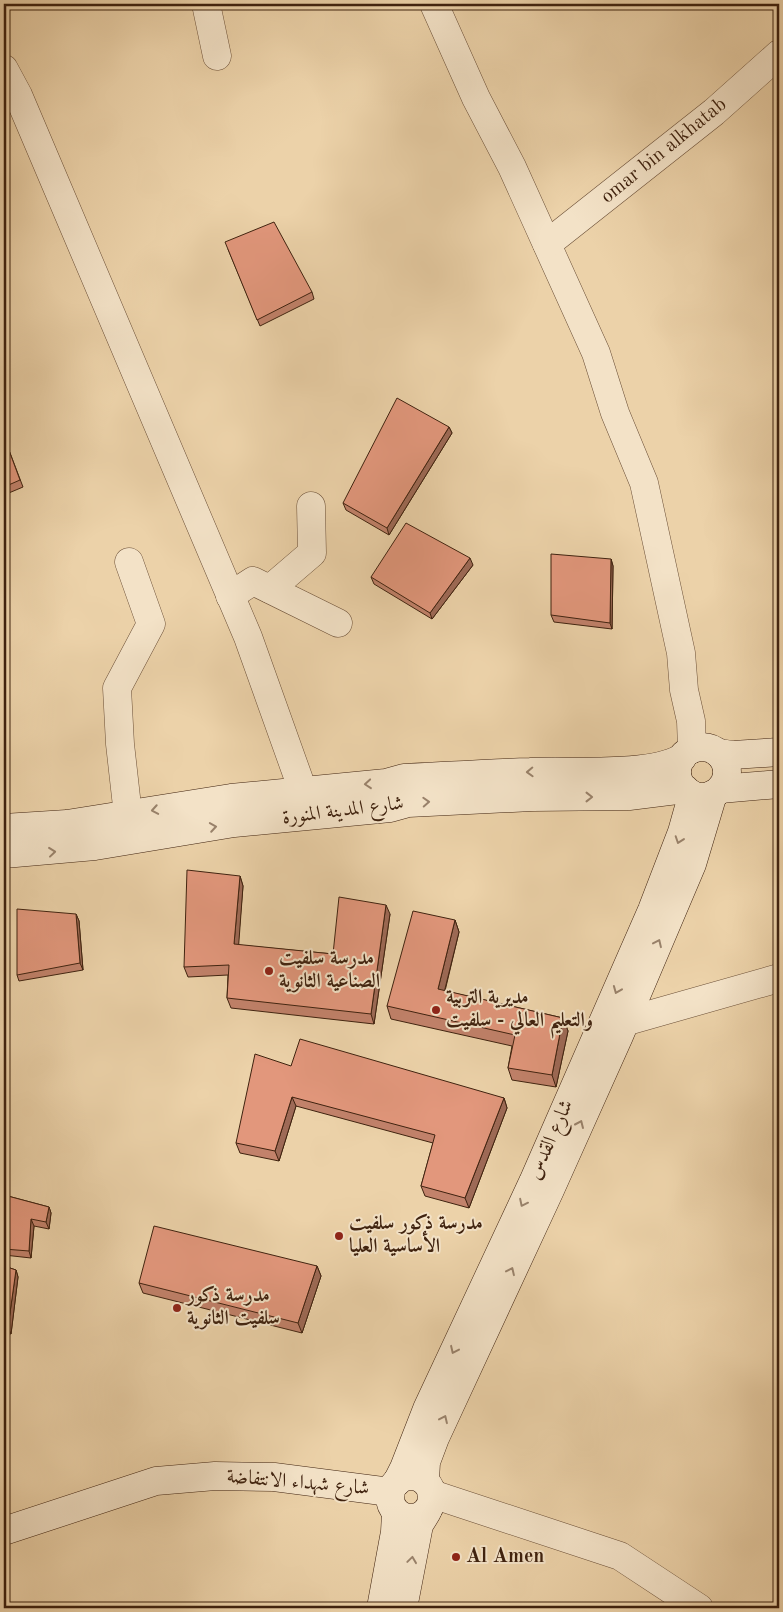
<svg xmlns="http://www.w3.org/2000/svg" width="783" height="1612" font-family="'Old Standard TT',Amiri,serif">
<rect width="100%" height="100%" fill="#ecd2a9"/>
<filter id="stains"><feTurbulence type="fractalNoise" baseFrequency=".004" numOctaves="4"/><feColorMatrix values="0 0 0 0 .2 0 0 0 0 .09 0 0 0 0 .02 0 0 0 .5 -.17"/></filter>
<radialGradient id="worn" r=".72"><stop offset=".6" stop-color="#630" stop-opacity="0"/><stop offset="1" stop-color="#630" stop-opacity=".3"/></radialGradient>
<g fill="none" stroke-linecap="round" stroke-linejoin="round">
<g stroke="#6a4e36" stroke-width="29">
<g id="minor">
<polyline points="206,4 217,56"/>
<polyline points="434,4 476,98 512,167 596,353 615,413 644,483 681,653 684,690 691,721 692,749"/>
<polyline points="4,69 18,95 248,637 303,791"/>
<polyline points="547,244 714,112 779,54"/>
<polyline points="270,589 312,553 311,506"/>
<polyline points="230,596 253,581 338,623"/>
<polyline points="128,815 120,744 117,688 151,624 129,562"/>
<polyline points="624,1022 779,978"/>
<polyline points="432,1494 620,1556 699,1608"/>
</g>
</g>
<g stroke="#3f220f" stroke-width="29">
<g id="secondary">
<circle cx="702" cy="772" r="25"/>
<polyline points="718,753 733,755 779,752"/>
<polyline points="720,789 779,784"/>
<path d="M4,828L67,824L231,798L386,783L404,778C446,776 488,773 530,772C570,770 649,777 682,758"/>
<polyline points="4,854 95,846 234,823 390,808 408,803 532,797 629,796 685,789"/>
<circle cx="411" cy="1497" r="21"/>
<polyline points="425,1481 426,1462 435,1438 550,1190 619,1036 692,864 713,794"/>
<polyline points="397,1482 404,1468 427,1409 533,1182 652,910 682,832 691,800 690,793"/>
<polyline points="4,1531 156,1481 215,1476 274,1477 390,1492"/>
<polyline points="381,1608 395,1532 396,1513"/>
<polyline points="403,1608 419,1525 427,1512"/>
</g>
</g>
<use href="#minor" stroke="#f3e2c7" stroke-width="28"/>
<use href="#secondary" stroke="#f3e2c7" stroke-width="28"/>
</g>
<g fill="#c2826b" stroke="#3f220f">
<polygon points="228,249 312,292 314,299 260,326"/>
<polygon points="449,427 452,433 389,535 346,510 343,503"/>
<polygon points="4,437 23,487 4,495"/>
<polygon points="611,559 613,566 612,629 554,622 551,615"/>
<polygon points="473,565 432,619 374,584 371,577"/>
<polygon points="240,876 243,886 238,945 333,954 390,914 374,1024 231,1008 227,998 228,975 188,977 184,967"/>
<polygon points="76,914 79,921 83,970 19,981 17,975"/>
<polygon points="455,920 459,932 445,991 563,1018 568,1031 556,1087 512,1080 508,1068 512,1046 391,1019 387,1006"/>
<polygon points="291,1066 504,1098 507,1108 469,1208 425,1196 421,1186 433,1143 296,1106 279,1161 240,1153 236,1143"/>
<polygon points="4,1195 49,1207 51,1213 49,1229 34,1226 31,1258 4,1255"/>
<polygon points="4,1266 16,1270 18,1277 11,1334 4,1333"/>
<polygon points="317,1266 321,1276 302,1333 143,1293 139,1283"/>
</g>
<g fill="#9e6a57" stroke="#3f220f">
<polygon points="449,427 452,433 389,535 387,528"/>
<polygon points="470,558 473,565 432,619 430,613"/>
<polygon points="611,559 613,566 612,629 610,623"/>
<polygon points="240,876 243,886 238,954 234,944"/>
<polygon points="386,905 390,914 374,1024 371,1014"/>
<polygon points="76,914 79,921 83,970 80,963"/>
<polygon points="455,920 459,932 442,1001 438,989"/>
<polygon points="563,1018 568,1031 556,1087 552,1075"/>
<polygon points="292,1097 296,1106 279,1161 275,1151"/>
<polygon points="504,1098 507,1108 469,1208 465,1198"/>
<polygon points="49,1207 51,1213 49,1229 46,1222"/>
<polygon points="31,1219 34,1226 31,1258 29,1251"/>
<polygon points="317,1266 321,1276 302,1333 298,1323"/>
<polygon points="16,1270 18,1277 11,1334 8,1327"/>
</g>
<g fill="#e2977c" stroke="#3f220f">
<polygon points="274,222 312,292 257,320 225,242"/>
<polygon points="397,398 449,427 387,528 343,503"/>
<polygon points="4,437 20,480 4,487"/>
<polygon points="406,523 470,558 430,613 371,577"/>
<polygon points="551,554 611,559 610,623 551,615"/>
<polygon points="187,870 240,876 234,944 333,954 339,897 386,905 371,1014 227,998 229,965 184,967"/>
<polygon points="17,909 76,914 80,963 17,975"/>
<polygon points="413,911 455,920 438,989 563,1018 552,1075 508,1068 515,1035 387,1006"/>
<polygon points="300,1039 504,1098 465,1198 421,1186 435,1135 292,1097 275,1151 236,1143 255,1054 291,1066"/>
<polygon points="4,1195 49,1207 46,1222 31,1219 29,1251 4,1249"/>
<polygon points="154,1226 317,1266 298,1323 139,1283"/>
<polygon points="4,1266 16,1270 8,1327 4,1327"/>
</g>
<defs><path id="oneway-chevron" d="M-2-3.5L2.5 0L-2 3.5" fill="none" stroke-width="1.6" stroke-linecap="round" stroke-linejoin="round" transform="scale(1.25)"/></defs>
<g stroke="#99826b">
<use href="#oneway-chevron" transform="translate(530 772) rotate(178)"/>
<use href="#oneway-chevron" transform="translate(368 784) rotate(175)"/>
<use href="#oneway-chevron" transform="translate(589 797)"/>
<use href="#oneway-chevron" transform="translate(426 802) rotate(-3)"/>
<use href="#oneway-chevron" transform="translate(155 810) rotate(170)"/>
<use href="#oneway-chevron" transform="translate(213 827) rotate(-9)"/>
<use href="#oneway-chevron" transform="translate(679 840) rotate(109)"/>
<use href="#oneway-chevron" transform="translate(52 852) rotate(-6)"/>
<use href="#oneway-chevron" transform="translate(658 943) rotate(-65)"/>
<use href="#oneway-chevron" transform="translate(617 990) rotate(112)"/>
<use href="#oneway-chevron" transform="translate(580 1124) rotate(-66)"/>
<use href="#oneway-chevron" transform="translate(523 1203) rotate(116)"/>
<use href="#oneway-chevron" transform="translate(511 1271) rotate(-65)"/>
<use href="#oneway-chevron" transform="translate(454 1350) rotate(115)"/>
<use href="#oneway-chevron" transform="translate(444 1419) rotate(-65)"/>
<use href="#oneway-chevron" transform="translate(412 1560) rotate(-82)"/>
</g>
<g fill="#8f2418" stroke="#f3e2c7" stroke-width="2">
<circle cx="269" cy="971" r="5"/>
<circle cx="436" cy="1010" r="5"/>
<circle cx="339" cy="1236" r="5"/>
<circle cx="177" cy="1308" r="5"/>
<circle cx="456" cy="1557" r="5"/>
</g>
<g text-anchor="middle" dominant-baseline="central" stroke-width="4" stroke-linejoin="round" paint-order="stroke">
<g font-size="20" fill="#3f220f" stroke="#f3e2c7">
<text transform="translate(664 151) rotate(-39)">omar bin alkhatab</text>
<text transform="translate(343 811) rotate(-7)">شارع المدينة المنورة</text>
<text transform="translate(551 1140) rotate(-66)">شارع القدس</text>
<text transform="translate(298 1483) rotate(5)">شارع شهداء الانتفاضة</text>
</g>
<g font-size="20" font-weight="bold" fill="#3f220f" stroke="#f3e2c7" text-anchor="start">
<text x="279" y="959">مدرسة سلفيت<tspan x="279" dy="23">الصناعية الثانوية</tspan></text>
<text x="446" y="998">مديرية التربية<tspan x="446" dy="23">والتعليم العالي - سلفيت</tspan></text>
<text x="349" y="1224">مدرسة ذكور سلفيت<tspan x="349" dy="23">الأساسية العليا</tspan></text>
<text x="187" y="1296">مدرسة ذكور<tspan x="187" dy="23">سلفيت الثانوية</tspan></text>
<text x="466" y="1557">Al Amen</text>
</g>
</g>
<rect width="783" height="1612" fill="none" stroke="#ecd2a9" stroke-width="20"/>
<rect x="5" y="5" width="773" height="1602" fill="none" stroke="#3f220f" stroke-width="2.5"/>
<rect x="10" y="10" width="763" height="1592" fill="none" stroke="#3f220f"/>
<rect width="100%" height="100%" filter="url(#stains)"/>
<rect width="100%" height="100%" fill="url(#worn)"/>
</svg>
